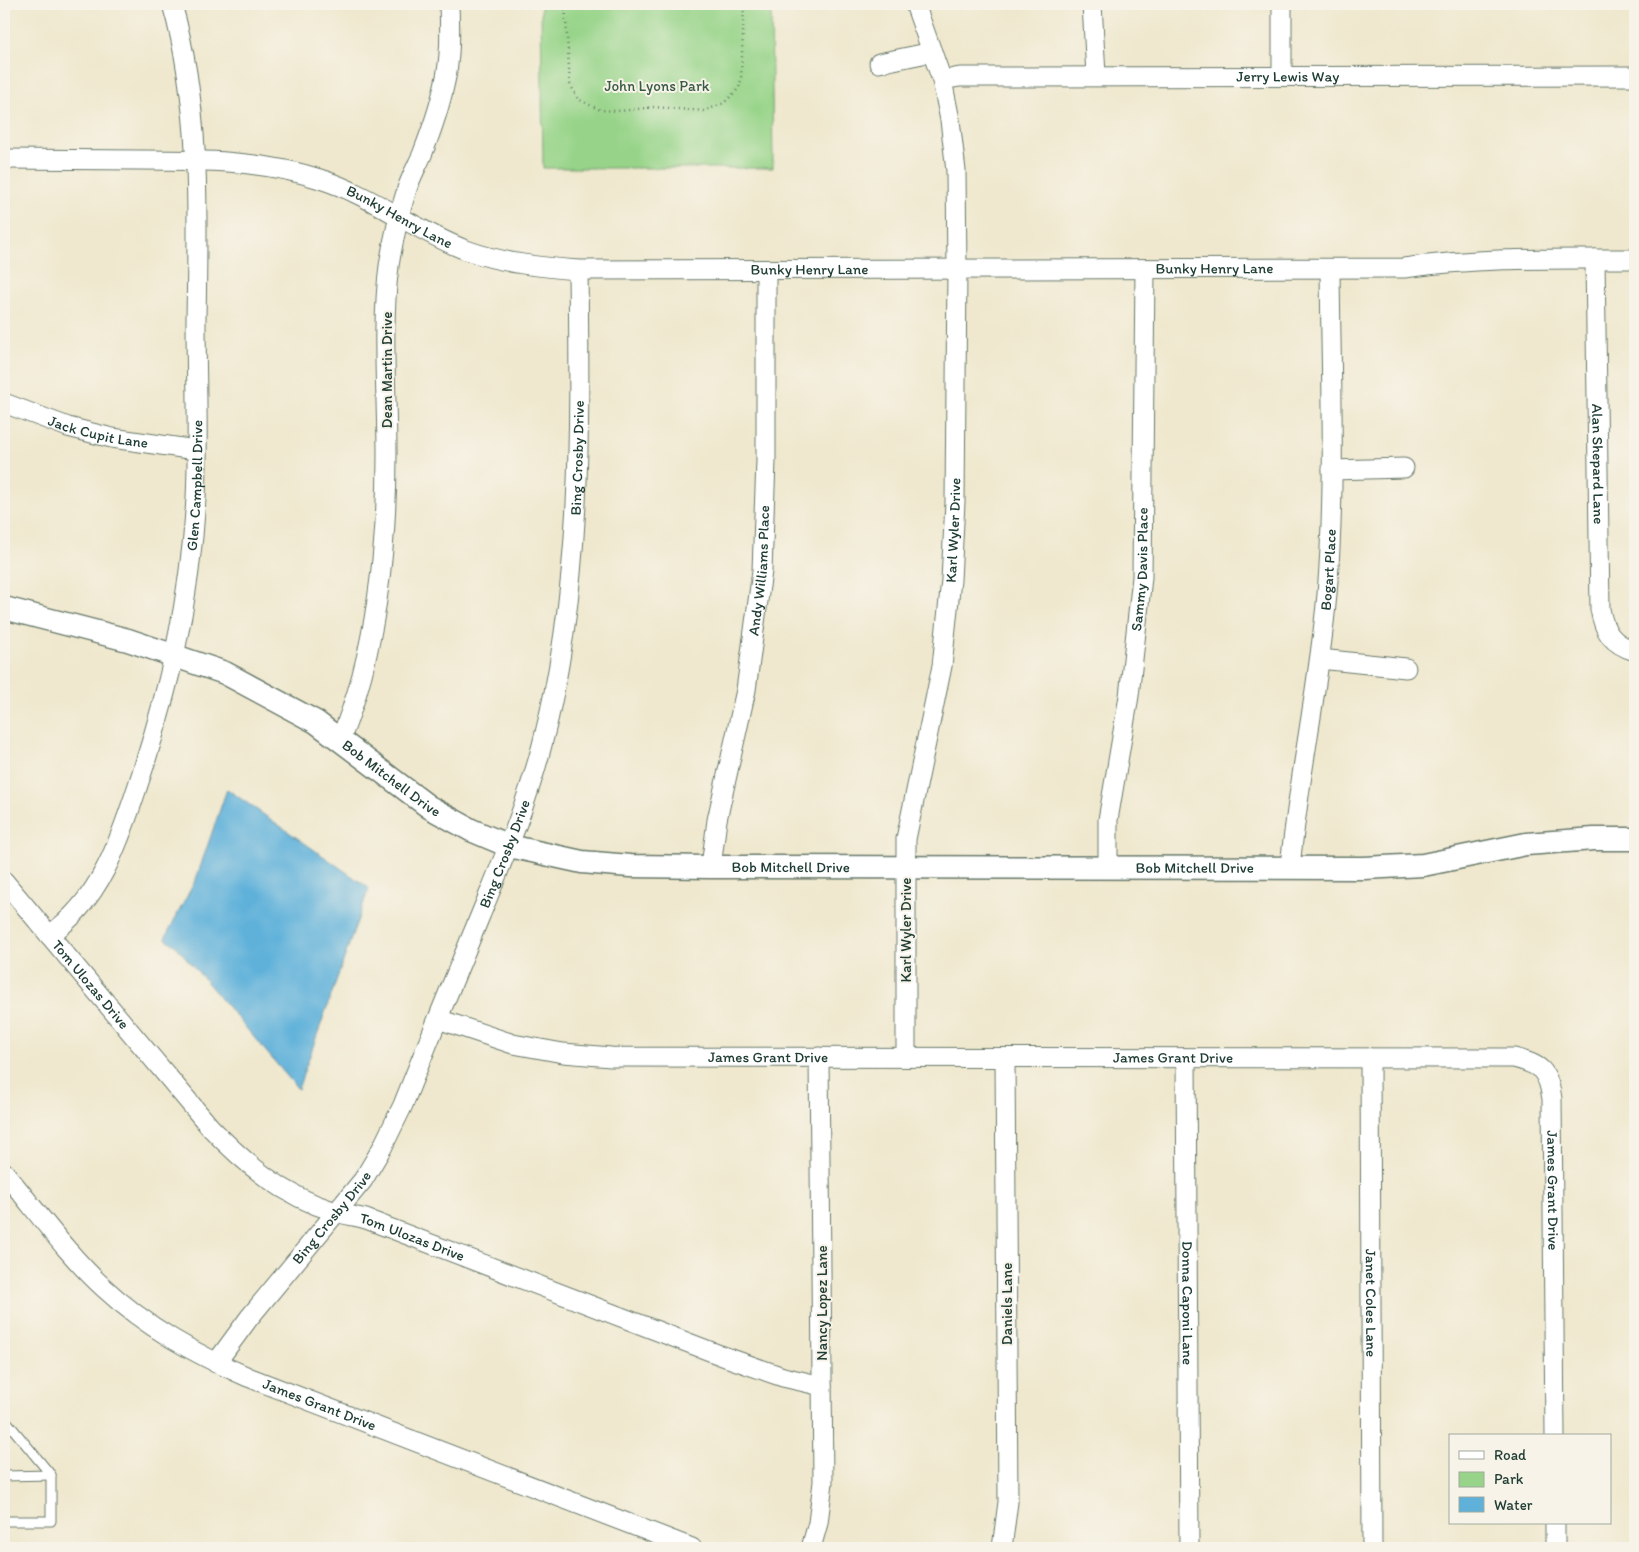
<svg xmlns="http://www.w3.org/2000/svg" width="1639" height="1552" font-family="Itim,sans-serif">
<rect width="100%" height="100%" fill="#f7f3e8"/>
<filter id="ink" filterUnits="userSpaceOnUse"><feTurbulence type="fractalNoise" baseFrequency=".02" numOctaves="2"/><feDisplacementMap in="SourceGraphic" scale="10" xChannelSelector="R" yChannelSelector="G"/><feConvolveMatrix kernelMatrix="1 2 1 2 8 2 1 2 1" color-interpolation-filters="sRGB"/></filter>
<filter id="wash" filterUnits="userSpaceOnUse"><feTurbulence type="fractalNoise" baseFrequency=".0096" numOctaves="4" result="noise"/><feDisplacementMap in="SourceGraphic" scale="20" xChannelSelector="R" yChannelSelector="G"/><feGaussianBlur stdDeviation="1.12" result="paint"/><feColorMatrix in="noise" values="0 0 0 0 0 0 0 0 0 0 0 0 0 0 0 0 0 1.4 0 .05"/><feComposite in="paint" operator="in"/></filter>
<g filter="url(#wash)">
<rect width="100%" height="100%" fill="#efe8ce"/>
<polygon fill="#97d489" stroke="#5b885e" points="541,4 771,4 773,168 543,168"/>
<polygon fill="#5fb1da" stroke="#3f7787" points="227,789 369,888 298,1089 176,946 165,938 196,879"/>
</g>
<g filter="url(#ink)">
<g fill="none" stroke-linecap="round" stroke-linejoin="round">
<g stroke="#68796a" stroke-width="11">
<g id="service">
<polyline points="4,1418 51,1475 4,1476"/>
<polyline points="4,1521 51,1521 51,1475"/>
</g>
</g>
<g stroke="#68796a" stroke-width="21">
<g id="minor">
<polyline points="1092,4 1096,75"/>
<polyline points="879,63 932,52"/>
<polyline points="1282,75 1282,4"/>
<path id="s1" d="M942,80L960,77L1635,76"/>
<path id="s2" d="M4,159C49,159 95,160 140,160C201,160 261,160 320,179C372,195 415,231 466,250C502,263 540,267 578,270L1404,268C1481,257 1558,259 1635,259"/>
<path id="s3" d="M1595,259L1600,609C1604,632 1612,644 1635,651"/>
<path id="s4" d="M4,403L68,427L112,438L196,450"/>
<polyline points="1332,470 1404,468"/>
<polyline points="1320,659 1406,668"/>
<path d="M340,740C376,655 387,548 387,455C387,393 381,328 389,266C393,240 399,214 407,189C411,177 417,166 422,155C431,132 439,110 444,86C451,59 450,31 449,4"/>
<path id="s5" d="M711,867L717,820L746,690L762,571L766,461V270"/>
<path id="s6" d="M1108,867V820L1129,696L1142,577L1145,269"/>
<path id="s7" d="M1290,867C1299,775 1319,686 1327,594C1336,486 1331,377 1330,269"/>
<path id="s8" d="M4,881L210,1127C245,1164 284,1196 333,1211C344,1215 355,1216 366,1219L720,1355L783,1377L822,1386"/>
<path id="s9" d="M49,935C99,902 119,843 137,788C169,691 190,601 196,498C199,438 196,378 196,318C198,213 201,105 172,4"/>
<path id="s10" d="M438,1019L513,1044L563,1053L611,1057L1514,1058C1541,1065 1548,1070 1552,1099L1555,1436"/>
<path id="s11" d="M906,1057V839L942,666L951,580L955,502L957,270L956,171L950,120L942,80L915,4"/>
<path id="s12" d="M1186,1058L1189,1548"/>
<path id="s13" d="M1370,1058L1372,1548"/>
<path id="s14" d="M4,1172C36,1210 66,1253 103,1287C146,1327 195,1354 248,1377L692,1548"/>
<path id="s15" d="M216,1363L249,1318L363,1180L382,1148L403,1105C428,1042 454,979 480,916C503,860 527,804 542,745C582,591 580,428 578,270"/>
<polyline points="1555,1523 1555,1548"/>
<polyline points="811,1548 818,1523 823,1482 819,1057"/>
<polyline points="1002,1548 1008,1502 1005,1059"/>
</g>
</g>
<g stroke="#68796a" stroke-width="25">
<g id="tertiary">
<path id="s16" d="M4,608L128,640L225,673L316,722L429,807L471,830L509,846L582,862L630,866L711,867L1364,868L1423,865L1526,844L1594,839H1635"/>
</g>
</g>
<polyline stroke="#68796a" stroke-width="2.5" stroke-dasharray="1 4" stroke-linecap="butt" points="565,4 570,84 578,99 600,110 621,111 654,107 704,111 724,103 739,88 741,80 744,4"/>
<use href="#service" stroke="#fff" stroke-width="9"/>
<use href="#minor" stroke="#fff" stroke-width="19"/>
<use href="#tertiary" stroke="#fff" stroke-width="22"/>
</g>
</g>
<g text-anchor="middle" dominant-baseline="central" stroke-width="4" stroke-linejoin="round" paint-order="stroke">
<g font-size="15" fill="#1f3d34" stroke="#f7f3e8">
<text stroke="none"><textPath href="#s1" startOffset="346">Jerry Lewis Way</textPath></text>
<text stroke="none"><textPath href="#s2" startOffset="406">Bunky Henry Lane</textPath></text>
<text stroke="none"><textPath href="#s2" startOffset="1231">Bunky Henry Lane</textPath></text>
<text stroke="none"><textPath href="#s2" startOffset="826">Bunky Henry Lane</textPath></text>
<text transform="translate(387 370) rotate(-90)">Dean Martin Drive</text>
<text stroke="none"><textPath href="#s4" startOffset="99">Jack Cupit Lane</textPath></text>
<text stroke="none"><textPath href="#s15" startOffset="996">Bing Crosby Drive</textPath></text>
<text stroke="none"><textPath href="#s3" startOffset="205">Alan Shepard Lane</textPath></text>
<text stroke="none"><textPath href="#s9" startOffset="484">Glen Campbell Drive</textPath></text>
<text stroke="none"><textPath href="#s11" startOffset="531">Karl Wyler Drive</textPath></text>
<text stroke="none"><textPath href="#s6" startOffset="300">Sammy Davis Place</textPath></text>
<text stroke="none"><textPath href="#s7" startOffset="300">Bogart Place</textPath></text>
<text stroke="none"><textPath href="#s5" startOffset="301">Andy Williams Place</textPath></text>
<text stroke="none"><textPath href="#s16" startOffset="428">Bob Mitchell Drive</textPath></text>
<text stroke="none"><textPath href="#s15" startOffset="591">Bing Crosby Drive</textPath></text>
<text stroke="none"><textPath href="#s16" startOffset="848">Bob Mitchell Drive</textPath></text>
<text stroke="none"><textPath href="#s16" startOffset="1252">Bob Mitchell Drive</textPath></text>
<text transform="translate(906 930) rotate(-90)">Karl Wyler Drive</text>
<text stroke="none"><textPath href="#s8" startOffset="135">Tom Ulozas Drive</textPath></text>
<text stroke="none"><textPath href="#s10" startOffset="335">James Grant Drive</textPath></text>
<text stroke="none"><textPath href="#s10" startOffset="740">James Grant Drive</textPath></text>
<text stroke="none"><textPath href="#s10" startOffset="1234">James Grant Drive</textPath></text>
<text stroke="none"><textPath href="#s15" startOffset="186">Bing Crosby Drive</textPath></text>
<text stroke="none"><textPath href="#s8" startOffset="555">Tom Ulozas Drive</textPath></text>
<text transform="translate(822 1303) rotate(-90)">Nancy Lopez Lane</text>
<text stroke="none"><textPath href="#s12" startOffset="245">Donna Caponi Lane</textPath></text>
<text stroke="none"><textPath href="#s13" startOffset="245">Janet Coles Lane</textPath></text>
<text transform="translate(1007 1304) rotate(-90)">Daniels Lane</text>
<text stroke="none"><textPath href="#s14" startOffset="400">James Grant Drive</textPath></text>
</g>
<g font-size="15" fill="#375b45" stroke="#f7f3e8">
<text x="657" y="86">John Lyons Park</text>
</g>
</g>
<rect width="1639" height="1552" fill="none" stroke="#f7f3e8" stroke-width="20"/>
<rect x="1449" y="1434" width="162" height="90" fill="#f7f3e8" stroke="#a1aaa0"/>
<rect x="1459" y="1451" width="25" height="8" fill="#ffffff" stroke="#a1aaa0"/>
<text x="1494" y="1460" font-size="15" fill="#1f3d34">Road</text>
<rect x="1459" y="1472" width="25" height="15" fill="#97d489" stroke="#a1aaa0"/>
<text x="1494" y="1484" font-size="15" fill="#1f3d34">Park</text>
<rect x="1459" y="1497" width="25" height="15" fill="#5fb1da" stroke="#a1aaa0"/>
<text x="1494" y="1510" font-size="15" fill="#1f3d34">Water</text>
</svg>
